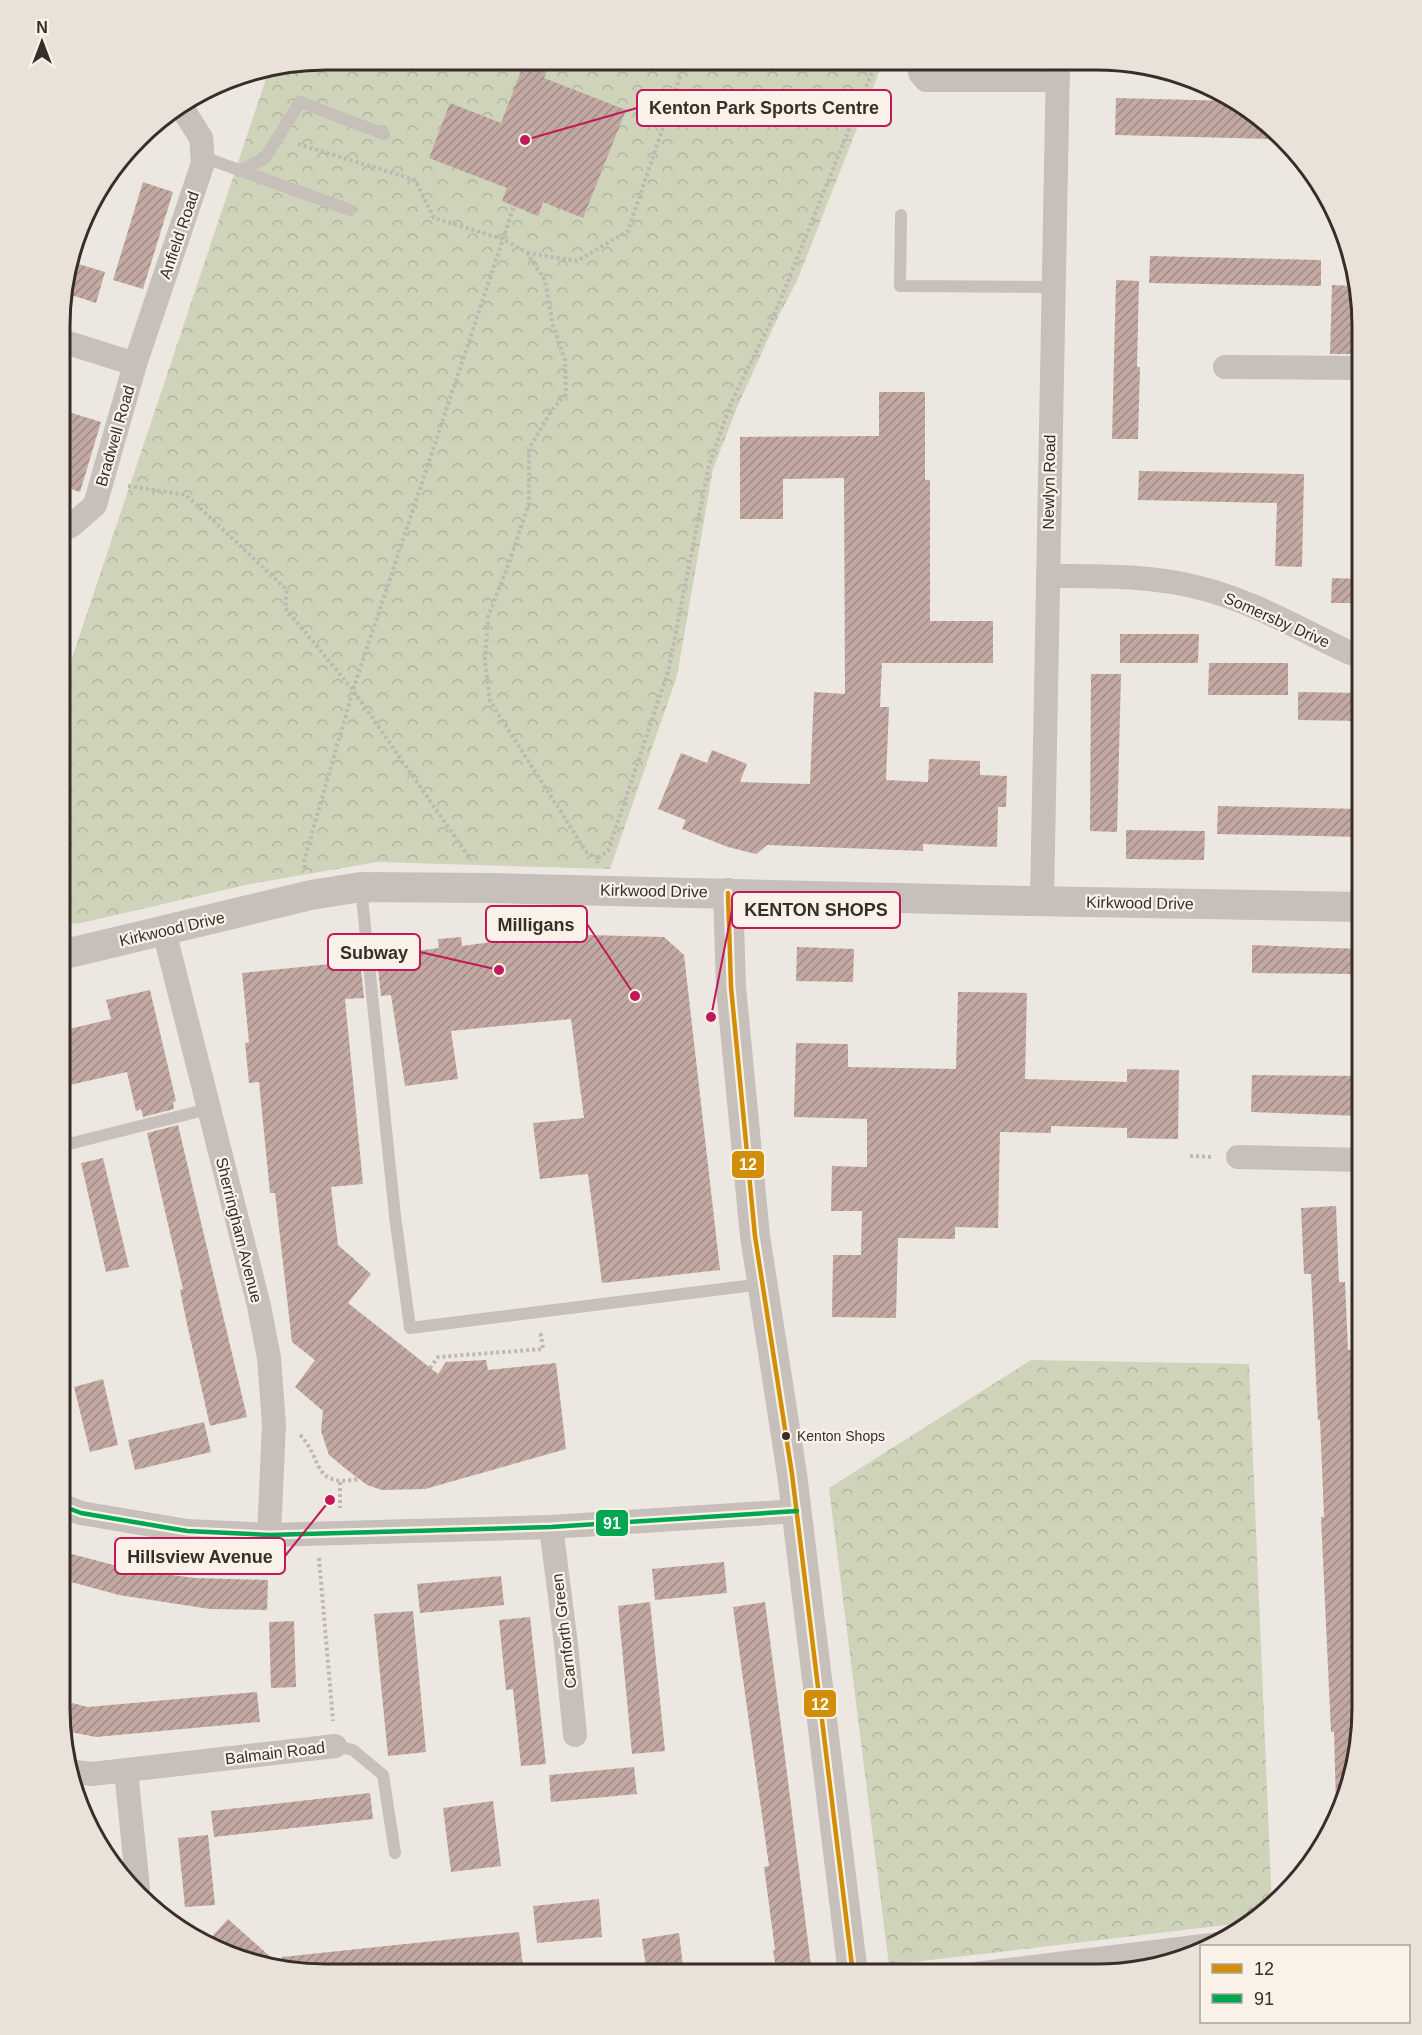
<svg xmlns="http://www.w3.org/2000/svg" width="1422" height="2035" font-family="Arial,sans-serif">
<defs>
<pattern id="park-crowns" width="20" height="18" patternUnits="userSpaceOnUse" patternTransform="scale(1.5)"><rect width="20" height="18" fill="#ced3ba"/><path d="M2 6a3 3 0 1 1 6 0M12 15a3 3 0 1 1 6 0" fill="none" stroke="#b2b5a0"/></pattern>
<pattern id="building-hatch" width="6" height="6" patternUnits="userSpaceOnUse" patternTransform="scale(1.5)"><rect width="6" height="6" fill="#c2aaa2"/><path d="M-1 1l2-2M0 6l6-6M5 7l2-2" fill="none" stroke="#9f8b84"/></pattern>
</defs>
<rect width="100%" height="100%" fill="#ede7e1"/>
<g fill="url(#park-crowns)">
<polygon points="327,60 883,62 797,281 779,315 738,405 713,469 677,676 610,869 377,862 250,884 81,923 61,925 62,688 269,70"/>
<polygon points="1031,1360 1249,1364 1272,1908 1251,1922 889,1965 829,1488"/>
</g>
<g fill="url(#building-hatch)">
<polygon points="525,61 551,61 544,78 626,110 583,218 543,202 538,216 502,201 507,188 429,158 450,103 501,123"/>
<polygon points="1116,98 1233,101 1257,115 1277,139 1115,135"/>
<polygon points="143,182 173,192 143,289 113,280"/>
<polygon points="1150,256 1321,260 1321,286 1149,283"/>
<polygon points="72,262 105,272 96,303 62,292"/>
<polygon points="1116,280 1139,281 1137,367 1140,367 1138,439 1112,439"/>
<polygon points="1332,285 1353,286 1357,307 1356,354 1330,354"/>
<polygon points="879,392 925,392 925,480 930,480 930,621 993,621 993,663 882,663 880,707 889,707 886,780 928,782 929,759 980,761 980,775 1007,776 1006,807 998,807 997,847 923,844 923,851 767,845 756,854 728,847 682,829 686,820 658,809 681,753 707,763 712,750 747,764 740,782 810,784 814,692 845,694 844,478 783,479 783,519 740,519 740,437 879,436"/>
<polygon points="62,410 101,422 80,492 62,486"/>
<polygon points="1139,471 1304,474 1302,567 1275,566 1277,503 1138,500"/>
<polygon points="1332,578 1362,579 1362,603 1331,603"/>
<polygon points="1120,634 1199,634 1198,663 1120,663"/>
<polygon points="1209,663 1288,663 1288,695 1208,695"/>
<polygon points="1091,674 1121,674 1117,832 1090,831"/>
<polygon points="1298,692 1362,693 1362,721 1298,720"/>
<polygon points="1218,806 1362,809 1362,837 1217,834"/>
<polygon points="1126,830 1205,831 1204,860 1126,859"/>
<polygon points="551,934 664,937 684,955 720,1270 602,1283 588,1174 540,1179 533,1123 584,1118 571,1019 451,1031 458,1079 405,1086 391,995 381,996 377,959 386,959 385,955 439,948 438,939 461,937 462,946"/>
<polygon points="1252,945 1362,949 1362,974 1252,973"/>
<polygon points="797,947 854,949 853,982 796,981"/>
<polygon points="360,961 364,998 345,999 363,1184 331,1187 338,1245 371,1274 348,1303 438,1374 446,1362 486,1360 488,1370 556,1363 566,1449 425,1489 382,1490 367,1485 346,1469 329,1455 321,1431 323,1411 295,1387 315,1360 292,1342 275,1193 270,1193 259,1082 249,1083 245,1043 249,1042 242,973"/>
<polygon points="150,990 176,1101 173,1102 174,1109 143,1117 141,1109 136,1111 127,1072 61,1087 61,1031 111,1019 106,1000"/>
<polygon points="958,992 1027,993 1025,1079 1127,1082 1127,1069 1179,1070 1178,1139 1127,1138 1127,1128 1051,1126 1051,1133 1000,1132 998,1228 955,1227 955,1239 898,1238 896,1318 832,1317 833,1255 861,1255 862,1211 831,1211 832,1166 867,1167 867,1119 794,1117 796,1043 848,1044 848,1067 956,1069"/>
<polygon points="1252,1075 1362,1076 1362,1116 1251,1112"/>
<polygon points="178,1125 247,1417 210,1426 187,1324 180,1290 183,1289 147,1133"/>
<polygon points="103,1158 129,1267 106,1272 81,1163"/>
<polygon points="1336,1206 1339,1282 1345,1282 1348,1350 1351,1350 1354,1435 1361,1435 1362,1463 1361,1726 1348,1794 1342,1806 1336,1805 1334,1732 1331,1732 1321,1517 1324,1517 1320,1420 1318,1420 1311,1274 1304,1274 1301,1208"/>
<polygon points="103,1379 118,1445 90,1452 74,1387"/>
<polygon points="204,1422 211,1452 135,1470 128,1440"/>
<polygon points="60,1551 129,1569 194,1578 268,1580 267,1610 210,1609 119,1595 60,1579"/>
<polygon points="724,1562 727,1593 655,1600 652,1569"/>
<polygon points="501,1576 504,1605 420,1613 417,1584"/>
<polygon points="650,1602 665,1751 632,1754 618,1606"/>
<polygon points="765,1602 783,1741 812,1974 777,1974 773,1950 775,1950 764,1867 769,1866 733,1607"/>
<polygon points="413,1611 426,1752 388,1756 374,1614"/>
<polygon points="530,1617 546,1764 521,1766 513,1689 506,1690 499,1620"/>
<polygon points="294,1621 296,1687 271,1688 269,1622"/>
<polygon points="257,1692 260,1722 96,1737 65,1731 60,1708 60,1700 88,1707"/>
<polygon points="634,1767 637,1794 551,1802 549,1775"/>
<polygon points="370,1793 373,1819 214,1837 211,1811"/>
<polygon points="493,1801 501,1866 451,1872 443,1808"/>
<polygon points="208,1835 215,1905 185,1907 178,1838"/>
<polygon points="599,1899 602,1937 537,1943 533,1906"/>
<polygon points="228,1919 283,1968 282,1957 519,1932 523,1966 451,1973 292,1973 225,1955 205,1944"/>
<polygon points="679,1933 684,1974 647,1974 642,1939"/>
</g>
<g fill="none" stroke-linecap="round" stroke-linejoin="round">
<g stroke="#bfb8b2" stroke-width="4" stroke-dasharray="3 3" stroke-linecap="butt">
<polyline points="298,144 415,180 434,218 503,239 527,253 545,280 552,322 565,360 566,394 551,411 529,449 529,503 509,563 488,617 485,662 490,701 587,853 598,858 597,863"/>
<polyline points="527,253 577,261 628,231 682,71 703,61"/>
<polyline points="128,486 186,495 287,590 285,608 353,690 471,860"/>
<polyline points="598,858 608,851 668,672 709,465 731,403 775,313 876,62"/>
<polyline points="305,868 304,861 353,690 514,206"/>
<polyline points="1190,1156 1214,1157"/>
<polyline points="430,1368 438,1357 543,1349 541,1335 538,1335"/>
<path d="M300,1435C323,1458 311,1488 358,1479"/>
<polyline points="340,1482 340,1508"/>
<polyline points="319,1558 333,1721"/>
</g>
<g stroke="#c6bfba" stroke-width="12">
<polyline points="203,157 350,210"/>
<polyline points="239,171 265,158 300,102 384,134"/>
<polyline points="901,215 900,286 1053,287"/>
<polyline points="361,888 395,1216 410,1328 762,1284"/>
<polyline points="61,1146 208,1109"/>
<polyline points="335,1746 353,1750 383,1775 395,1853"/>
</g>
<g stroke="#c6bfba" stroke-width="24">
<polyline points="919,62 920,73 926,80 1058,80"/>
<polyline points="135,364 203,163 201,138 184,111 180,109"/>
<polyline points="1225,367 1362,368"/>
<polyline points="62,530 71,526 95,505 135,364 62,341"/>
<path d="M1048,576C1100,576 1153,575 1204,589C1254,602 1301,630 1348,652L1362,657"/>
<polyline points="1042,901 1058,62"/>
<polyline points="164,931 259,1306 269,1358 274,1425 269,1535"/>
<polyline points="1238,1157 1362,1160"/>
<polyline points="60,1505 81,1513 187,1531 269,1535 551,1527 797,1511"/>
<polyline points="551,1527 566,1644 575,1735"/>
<polyline points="126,1771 138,1888"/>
<polyline points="75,1772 92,1774 335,1746"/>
<polyline points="967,1975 1219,1944"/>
</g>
<g stroke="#c6bfba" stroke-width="30">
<polyline points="728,893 731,987 755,1236 792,1474 853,1974"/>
<polyline points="61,955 311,895 361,887 490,888 981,900 1362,907"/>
</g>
<g stroke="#faf2e8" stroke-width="9">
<polyline id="bus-1" points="728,893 731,987 755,1236 792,1474 853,1974"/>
</g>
<g stroke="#faf2e8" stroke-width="9">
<polyline id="bus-2" points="60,1505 81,1513 187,1531 269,1535 551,1527 797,1511"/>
</g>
<use href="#bus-1" stroke="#d18e08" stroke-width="4.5"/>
<use href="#bus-2" stroke="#00a651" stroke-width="4.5"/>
</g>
<circle fill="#382d28" stroke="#faf2e8" stroke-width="2" cx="786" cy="1436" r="5"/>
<g text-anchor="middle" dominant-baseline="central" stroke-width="4.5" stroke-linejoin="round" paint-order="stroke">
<g font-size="14" fill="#382d28" stroke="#faf2e8" text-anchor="start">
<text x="797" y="1436">Kenton Shops</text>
</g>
<g font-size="16" fill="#382d28" stroke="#faf2e8">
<text transform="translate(179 235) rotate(-71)">Anfield Road</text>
<text transform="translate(115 436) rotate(-74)">Bradwell Road</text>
<text transform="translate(1049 482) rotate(-89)">Newlyn Road</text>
<text transform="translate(1277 620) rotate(24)">Somersby Drive</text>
<text transform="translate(654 891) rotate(1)">Kirkwood Drive</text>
<text transform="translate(1140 903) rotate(1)">Kirkwood Drive</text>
<text transform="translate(172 929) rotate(-13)">Kirkwood Drive</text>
<text transform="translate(239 1230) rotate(76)">Sherringham Avenue</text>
<text transform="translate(564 1631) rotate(-97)">Carnforth Green</text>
<text transform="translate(275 1753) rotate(-7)">Balmain Road</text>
</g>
</g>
<path d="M0 0H1422V2035H0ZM326 70H1096A256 256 0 0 1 1352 326V1708A256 256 0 0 1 1096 1964H326A256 256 0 0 1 70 1708V326A256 256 0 0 1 326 70Z" fill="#eae2d9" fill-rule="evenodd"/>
<path fill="none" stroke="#382d28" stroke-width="3" d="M326 70H1096A256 256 0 0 1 1352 326V1708A256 256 0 0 1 1096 1964H326A256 256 0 0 1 70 1708V326A256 256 0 0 1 326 70Z"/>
<path fill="none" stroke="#c2185b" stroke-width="2" d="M525 140L637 108M711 1017L732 910M635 996L587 924M499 970L420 952M330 1500L285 1556"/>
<g fill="#c2185b" stroke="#faf2e8" stroke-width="2">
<circle cx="525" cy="140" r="6"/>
<circle cx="711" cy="1017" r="6"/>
<circle cx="635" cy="996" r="6"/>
<circle cx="499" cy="970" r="6"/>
<circle cx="330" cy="1500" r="6"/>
</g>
<g fill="#faf2e8" stroke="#c2185b" stroke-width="2">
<rect x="637" y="90" width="254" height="36" rx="6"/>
<rect x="732" y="892" width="168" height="36" rx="6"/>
<rect x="486" y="906" width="101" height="36" rx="6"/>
<rect x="328" y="934" width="92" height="36" rx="6"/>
<rect x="115" y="1538" width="170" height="36" rx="6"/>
</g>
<g font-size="18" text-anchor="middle" font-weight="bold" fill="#382d28">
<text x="764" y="114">Kenton Park Sports Centre</text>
<text x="816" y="916">KENTON SHOPS</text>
<text x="536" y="931">Milligans</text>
<text x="374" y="959">Subway</text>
<text x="200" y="1563">Hillsview Avenue</text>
</g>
<g stroke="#faf2e8" stroke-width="2">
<rect x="731" y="1150" width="34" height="29" rx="6" fill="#d18e08"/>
<rect x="595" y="1509" width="34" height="28" rx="6" fill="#00a651"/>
<rect x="803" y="1689" width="34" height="29" rx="6" fill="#d18e08"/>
</g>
<g font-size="16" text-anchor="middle" font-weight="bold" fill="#fff">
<text x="748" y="1170">12</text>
<text x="612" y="1529">91</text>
<text x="820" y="1710">12</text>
</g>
<rect x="1200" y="1945" width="210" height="78" fill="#faf2e8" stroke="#aca39b" stroke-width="1.5"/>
<rect x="1212" y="1964" width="30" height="9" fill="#d18e08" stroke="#aca39b" stroke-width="1.5"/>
<text x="1254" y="1975" font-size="18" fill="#382d28">12</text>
<rect x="1212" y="1994" width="30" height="9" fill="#00a651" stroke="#aca39b" stroke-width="1.5"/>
<text x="1254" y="2005" font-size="18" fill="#382d28">91</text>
<g transform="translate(42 42)" stroke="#faf2e8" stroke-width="4.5" paint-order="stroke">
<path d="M0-4.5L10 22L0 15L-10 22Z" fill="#382d28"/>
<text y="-9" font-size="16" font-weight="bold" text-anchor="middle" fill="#382d28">N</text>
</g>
</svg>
